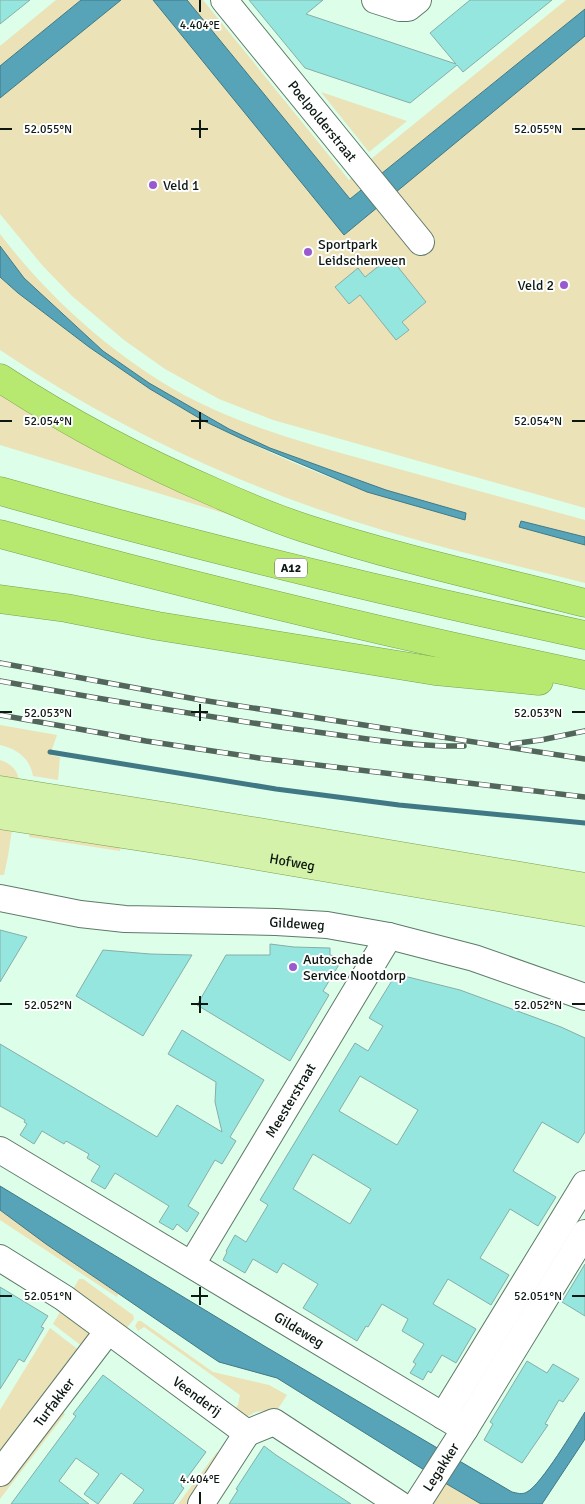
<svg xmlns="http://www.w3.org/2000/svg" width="585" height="1504" font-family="Signika,sans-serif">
<rect width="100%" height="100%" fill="#ddfee9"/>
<g fill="#ebe2b7">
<polygon points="56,0 81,0 0,66 0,46"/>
<polygon points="121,0 153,0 344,234 585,36 585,508 273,420 219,399 165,369 124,340 72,296 42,265 0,214 0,98"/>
<polygon points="187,0 203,0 349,180 353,177 362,188 350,199"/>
<polygon points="566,0 585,0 585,9 382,173 371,159"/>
<polygon points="321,92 407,121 369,152"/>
<path d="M0,234C49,298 113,356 184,395C244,427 312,445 377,463C446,482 516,501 585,520V537L521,521L519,527L585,545V583C505,563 425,544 347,519C224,479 107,422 0,350V277C21,295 43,312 65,329C167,406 283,468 407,503C426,509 446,516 465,519L466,513L386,490L270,448L229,429L149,383L103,351L24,278L0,246Z"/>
<polygon points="0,387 240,518 0,445"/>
<path d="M0,725L57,735L50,755L60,757L58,780L33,776C30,758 17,749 0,745Z"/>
<path d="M0,760C12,764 19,771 19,784L0,785Z"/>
<polygon points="0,822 13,823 8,856 4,875 0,875"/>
<polygon points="31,825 121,846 120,851 29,837"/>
<polygon points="0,1210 118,1294 117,1297 0,1220"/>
<polygon points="79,1279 83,1279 133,1315 134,1319 122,1334 69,1296"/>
<polygon points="64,1305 92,1328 87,1350 53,1324"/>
<path d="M138,1321H141L213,1372L269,1385L287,1395L274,1415C271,1413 267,1411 263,1411C248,1411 249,1423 230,1415L238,1405L240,1395L144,1327L138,1331L135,1326Z"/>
<polygon points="50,1328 84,1354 8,1456 0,1451 0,1410"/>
<polygon points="57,1407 65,1414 0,1499 0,1483"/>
<polygon points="217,1452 224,1457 192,1504 178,1504"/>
<polygon points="445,1483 481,1504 431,1504"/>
</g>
<g fill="#57a3b7" stroke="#407985">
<polygon points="81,0 121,0 0,98 0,66"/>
<polygon points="153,0 187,0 350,199 585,9 585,36 344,235"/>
<polygon points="0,246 24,278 103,351 149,383 229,429 270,448 386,490 466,513 465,520 367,492 242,439 204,421 150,389 89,347 18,293 0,277"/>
<polygon points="521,521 585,537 585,545 519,527"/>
<path d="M0,1186L266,1347L512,1492C517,1493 522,1495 527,1492C541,1485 575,1428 585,1412V1439L542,1504H481L445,1483L277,1378L219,1362L201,1350L46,1244L0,1210Z"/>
</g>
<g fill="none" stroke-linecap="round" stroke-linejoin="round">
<polyline stroke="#407985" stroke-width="5" points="50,752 276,789 399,805 585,823"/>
</g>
<g fill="#94e6de" stroke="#87aea9" fill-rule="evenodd">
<polygon points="0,0 30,0 0,24"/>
<polygon points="249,0 323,0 306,14 456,64 430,33 470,0 552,0 463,72 457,65 410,103 305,68"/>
<polygon points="390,257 426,302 402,322 409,330 396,340 360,295 349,304 335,287 358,268 365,277"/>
<polygon points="0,930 27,937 0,982"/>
<polygon points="270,944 294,947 330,948 330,955 343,958 323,991 329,995 290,1061 197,1005 226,955 270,955"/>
<polygon points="103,950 150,954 192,955 143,1036 76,996"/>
<path d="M396,974L460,990L561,1027L585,1038V1132L578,1143L542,1122L513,1171L556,1197L538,1226L510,1209L480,1258L509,1275L491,1305L448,1279L433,1304L476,1329L456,1363L442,1355L431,1373L428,1371L423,1380L410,1373L416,1364L413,1362L424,1344L402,1331L408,1319L382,1304L368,1327L366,1326L357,1341L303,1308L318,1284L283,1263L277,1273L253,1259L245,1273L223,1260L227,1252L226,1251L235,1235L246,1242L268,1205L260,1200L355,1043L368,1051L383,1026L369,1018ZM360,1076L418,1110L397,1145L339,1111ZM313,1154L371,1189L350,1224L293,1189Z"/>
<polygon points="182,1030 264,1080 230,1137 236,1141 222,1164 215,1160 188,1206 199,1213 187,1232 177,1224 173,1230 159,1222 169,1206 115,1173 105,1189 91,1181 100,1166 87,1158 89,1154 66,1141 64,1144 42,1131 34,1144 20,1135 27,1124 24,1122 25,1120 0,1106 0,1044 157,1137 177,1105 222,1132 215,1102 216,1082 168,1054"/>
<polygon points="585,1264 585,1316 562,1302"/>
<polygon points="0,1287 48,1316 41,1327 44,1328 24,1362 19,1359 0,1389"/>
<polygon points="527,1361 547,1373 553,1364 579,1379 563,1402 559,1400 545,1424 548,1425 522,1463 484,1440 493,1424 490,1422"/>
<polygon points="103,1375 206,1452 181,1486 184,1488 173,1504 133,1504 144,1490 121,1473 98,1504 84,1494 99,1474 76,1458 59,1481 89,1504 11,1504 76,1416 73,1414"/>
<polygon points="264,1446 276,1455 351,1504 229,1504 238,1490 236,1489"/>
</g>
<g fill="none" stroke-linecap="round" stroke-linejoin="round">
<g stroke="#5e7a69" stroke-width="28">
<g id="minor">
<path id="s1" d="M224,0L421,242"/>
<polyline points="375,0 400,8 408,8 418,0"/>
<path id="s2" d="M0,898L80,914L125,919L276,922L327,925L389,936L474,958L585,997"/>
<path id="s3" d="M0,1150L465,1429"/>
<path id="s4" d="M0,1258L64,1298L247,1433L274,1422L399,1504"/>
<path id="s5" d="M192,1264L389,936"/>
<polyline points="443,1416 585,1184"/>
<path id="s6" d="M0,1473L108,1331"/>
<polyline points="201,1504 247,1433"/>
<path id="s7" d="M417,1504L465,1429L585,1233"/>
</g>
</g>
<g stroke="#7ba04f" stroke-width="29">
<g id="major">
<polyline points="0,790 169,817 585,887"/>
<path id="s8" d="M0,815L194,845L585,912"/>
</g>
</g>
<g stroke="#7ba04f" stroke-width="29">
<g id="highway">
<path d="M0,378C69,423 141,461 216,493C245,506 274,518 304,528C396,558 491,579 585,603"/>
<path d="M0,491C193,546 389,593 585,635"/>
<path d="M0,534C194,587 388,634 585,675"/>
<polyline points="0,599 66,608 158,626 435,671 539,681"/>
</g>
</g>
<use href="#minor" stroke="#fff" stroke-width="26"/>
<use href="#major" stroke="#d4f2a9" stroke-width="28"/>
<use href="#highway" stroke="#b7e970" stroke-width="28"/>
<g stroke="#53665b" stroke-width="5.5">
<g id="rail">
<polyline points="0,663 201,700 585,759"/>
<path d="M0,681C100,699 201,716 302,730C356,737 410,747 464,746"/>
<polyline points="0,715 146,741 259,758 585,797"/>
<polyline points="511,744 541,740 585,731"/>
</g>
</g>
<use href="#rail" stroke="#fff" stroke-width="4" stroke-dasharray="11" stroke-linecap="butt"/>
</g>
<path fill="none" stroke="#0c1811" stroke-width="2" d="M200,0V12M200,120V138M0,129H12M191,129H208M572,129H585M200,412V429M0,421H12M191,421H208M572,421H585M200,704V721M0,712H12M191,712H208M572,712H585M200,996V1013M0,1004H12M191,1004H208M572,1004H585M200,1287V1305M0,1296H12M191,1296H208M572,1296H585M200,1492V1504"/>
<g fill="#9959cf" stroke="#fff" stroke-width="2">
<circle cx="153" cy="185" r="5"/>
<circle cx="308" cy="252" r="5"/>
<circle cx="564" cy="285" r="5"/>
<circle cx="293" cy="967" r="5"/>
</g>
<g text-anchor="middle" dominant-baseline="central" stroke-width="4" stroke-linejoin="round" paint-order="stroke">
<rect fill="#fff" stroke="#555d58" stroke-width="1" x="275" y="558.5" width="32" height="19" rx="4"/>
<g font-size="12" font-weight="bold" fill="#0c1811">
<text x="291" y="568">A12</text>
</g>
<g font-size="14" fill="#0c1811" stroke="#fff">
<text stroke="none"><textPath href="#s1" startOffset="156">Poelpolderstraat</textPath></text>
<text stroke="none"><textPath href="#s8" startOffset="296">Hofweg</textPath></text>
<text stroke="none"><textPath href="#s2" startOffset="299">Gildeweg</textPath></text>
<text stroke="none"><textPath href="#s5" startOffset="191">Meesterstraat</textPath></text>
<text stroke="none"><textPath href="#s3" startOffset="349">Gildeweg</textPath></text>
<text stroke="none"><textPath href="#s4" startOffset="241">Veenderij</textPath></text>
<text stroke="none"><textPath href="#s6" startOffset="89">Turfakker</textPath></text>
<text stroke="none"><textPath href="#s7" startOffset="44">Legakker</textPath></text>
</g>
<g font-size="14" fill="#0c1811" stroke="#fff" text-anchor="start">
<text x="163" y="185">Veld 1</text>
<text x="318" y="244">Sportpark<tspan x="318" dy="16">Leidschenveen</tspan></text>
<text x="554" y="285" text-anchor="end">Veld 2</text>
<text x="303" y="959">Autoschade<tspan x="303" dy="16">Service Nootdorp</tspan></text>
</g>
</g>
<g font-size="12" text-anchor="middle" fill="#0c1811" stroke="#fff" stroke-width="4" stroke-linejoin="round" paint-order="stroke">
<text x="200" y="29">4.404°E</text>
<text x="48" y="133">52.055°N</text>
<text x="538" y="133">52.055°N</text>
<text x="48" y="425">52.054°N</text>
<text x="538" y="425">52.054°N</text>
<text x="48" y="717">52.053°N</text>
<text x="538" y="717">52.053°N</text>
<text x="48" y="1009">52.052°N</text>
<text x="538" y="1009">52.052°N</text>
<text x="48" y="1300">52.051°N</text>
<text x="538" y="1300">52.051°N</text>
<text x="200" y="1483">4.404°E</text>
</g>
</svg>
